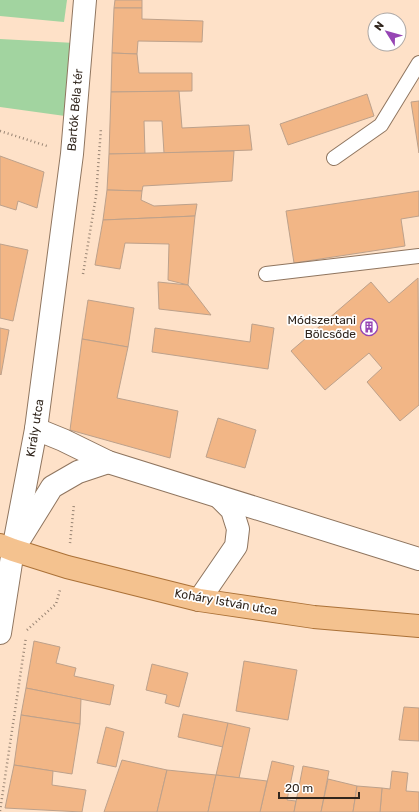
<svg xmlns="http://www.w3.org/2000/svg" width="419" height="812" font-family="Rubik,sans-serif">
<rect width="100%" height="100%" fill="#fee1c8"/>
<g fill="#a2d4a0">
<polygon points="0,0 67,0 64,22 0,16"/>
<polygon points="0,39 75,43 65,116 0,107"/>
</g>
<g fill="#f2b686" stroke="#bda18b">
<polygon points="115,0 142,0 142,8 114,8"/>
<polygon points="114,8 142,8 142,19 203,21 202,42 138,41 137,54 112,53"/>
<polygon points="112,53 137,54 139,73 192,73 192,91 111,92"/>
<polygon points="179,91 182,128 249,125 252,150 164,153 162,121 144,121 145,154 109,154 111,92"/>
<polygon points="367,94 374,116 288,145 280,124"/>
<polygon points="419,101 419,153 411,102"/>
<polygon points="234,151 232,181 143,186 142,191 107,190 109,154"/>
<polygon points="0,156 44,172 37,208 18,201 16,210 0,205"/>
<polygon points="107,190 142,191 141,200 154,206 197,204 195,216 103,220"/>
<polygon points="419,191 419,216 401,219 405,246 294,263 286,211"/>
<polygon points="195,216 188,285 168,280 169,244 125,243 120,269 95,265 103,220"/>
<polygon points="0,244 28,250 13,321 0,318"/>
<polygon points="418,278 419,405 400,421 367,382 382,368 369,353 325,390 291,351 371,282 389,303"/>
<polygon points="158,282 188,285 211,315 159,309"/>
<polygon points="88,300 134,308 128,347 82,339"/>
<polygon points="252,324 274,328 268,369 152,352 155,328 250,342"/>
<polygon points="0,328 9,330 1,375 0,374"/>
<polygon points="82,339 128,347 117,398 178,411 170,458 70,430"/>
<polygon points="218,418 256,430 245,468 206,457"/>
<polygon points="34,641 60,647 56,663 76,668 74,676 114,685 110,705 26,688"/>
<polygon points="244,661 297,670 288,720 236,711"/>
<polygon points="152,664 188,673 179,707 165,703 167,695 146,690"/>
<polygon points="26,688 81,699 80,724 21,715"/>
<polygon points="404,707 419,708 419,741 399,740"/>
<polygon points="183,714 228,723 223,747 178,737"/>
<polygon points="21,715 80,724 72,774 14,765"/>
<polygon points="228,723 250,728 239,778 216,775"/>
<polygon points="106,727 124,732 116,767 97,763"/>
<polygon points="122,760 167,770 157,812 104,812"/>
<polygon points="272,761 294,766 287,800 296,801 294,812 260,812"/>
<polygon points="14,765 53,771 52,785 86,790 82,812 5,808"/>
<polygon points="303,766 329,771 321,812 294,812"/>
<polygon points="167,770 216,775 208,812 157,812"/>
<polygon points="392,771 408,773 406,791 419,792 419,812 380,812 382,788 390,789"/>
<polygon points="216,775 267,781 260,812 208,812"/>
<polygon points="328,779 357,786 353,812 321,812"/>
<polygon points="357,786 382,788 380,812 353,812"/>
</g>
<g fill="none" stroke-linecap="round" stroke-linejoin="round">
<g stroke="#8f755f" stroke-width="16">
<g id="lane">
<polyline points="334,158 381,125 419,63"/>
<polyline points="266,274 419,256"/>
</g>
</g>
<g stroke="#8f755f" stroke-width="24">
<g id="street">
<polyline points="36,429 63,440 108,462 419,559"/>
<polyline points="21,537 52,487 78,472 108,462"/>
<polyline points="199,600 236,546 238,529 232,510 219,497"/>
<polyline points="0,633 13,550 36,429 72,154 85,0"/>
</g>
</g>
<g stroke="#ab7137" stroke-width="24">
<polyline id="primary" points="0,545 13,550 67,567 199,600 314,617 419,626"/>
</g>
<g stroke="#988473" stroke-width="2.5" stroke-dasharray="1 3" stroke-linecap="butt">
<polyline points="0,131 47,146"/>
<polyline points="83,274 96,196 101,128"/>
<polyline points="70,543 74,504"/>
<polyline points="27,630 56,604 60,590"/>
<polyline points="0,811 26,637"/>
</g>
<use href="#lane" stroke="#fff" stroke-width="14"/>
<use href="#street" stroke="#fff" stroke-width="22"/>
<use href="#primary" stroke="#f4c28f" stroke-width="22"/>
</g>
<defs>
<g id="building-ring" transform="scale(0.9)"><circle r="9.5" fill="#fff" stroke="#9645b4" stroke-width="1.5"/><path d="M-4-6H4V6H1V3H-1V6H-4ZM-2.5-4.3h1.7v1.8h-1.7ZM.8-4.3h1.7v1.8H.8ZM-2.5-1h1.7V.8h-1.7ZM.8-1h1.7V.8H.8Z" fill="#9645b4"/></g>
</defs>
<g fill-rule="evenodd">
<use href="#building-ring" x="369" y="327"/>
</g>
<g text-anchor="middle" dominant-baseline="central" stroke-width="3.5" stroke-linejoin="round" paint-order="stroke">
<g font-size="12" fill="#31261d" stroke="#fff">
<text transform="translate(75 110) rotate(-85)">Bartók Béla tér</text>
<text transform="translate(35 428) rotate(-81)">Király utca</text>
<text transform="translate(226 602) rotate(10)">Koháry István utca</text>
</g>
<g font-size="12" fill="#31261d" stroke="#fff" text-anchor="end">
<text x="356" y="320">Módszertani<tspan x="356" dy="14">Bölcsőde</tspan></text>
</g>
</g>
<g transform="translate(387 32) rotate(307)"><circle r="19" fill="#ffffff" stroke="#ada8a5"/>
<path d="M0-3L7 15L0 10L-7 15Z" fill="#9645b4"/>
<text y="-6" font-size="11" font-weight="bold" text-anchor="middle" fill="#31261d">N</text>
</g>
<path d="M279 792v6h80v-6" fill="none" stroke="#31261d" stroke-width="2"/>
<text x="285" y="792" font-size="12" fill="#31261d" stroke="#ffffff" stroke-width="3" paint-order="stroke">20 m</text>
</svg>
